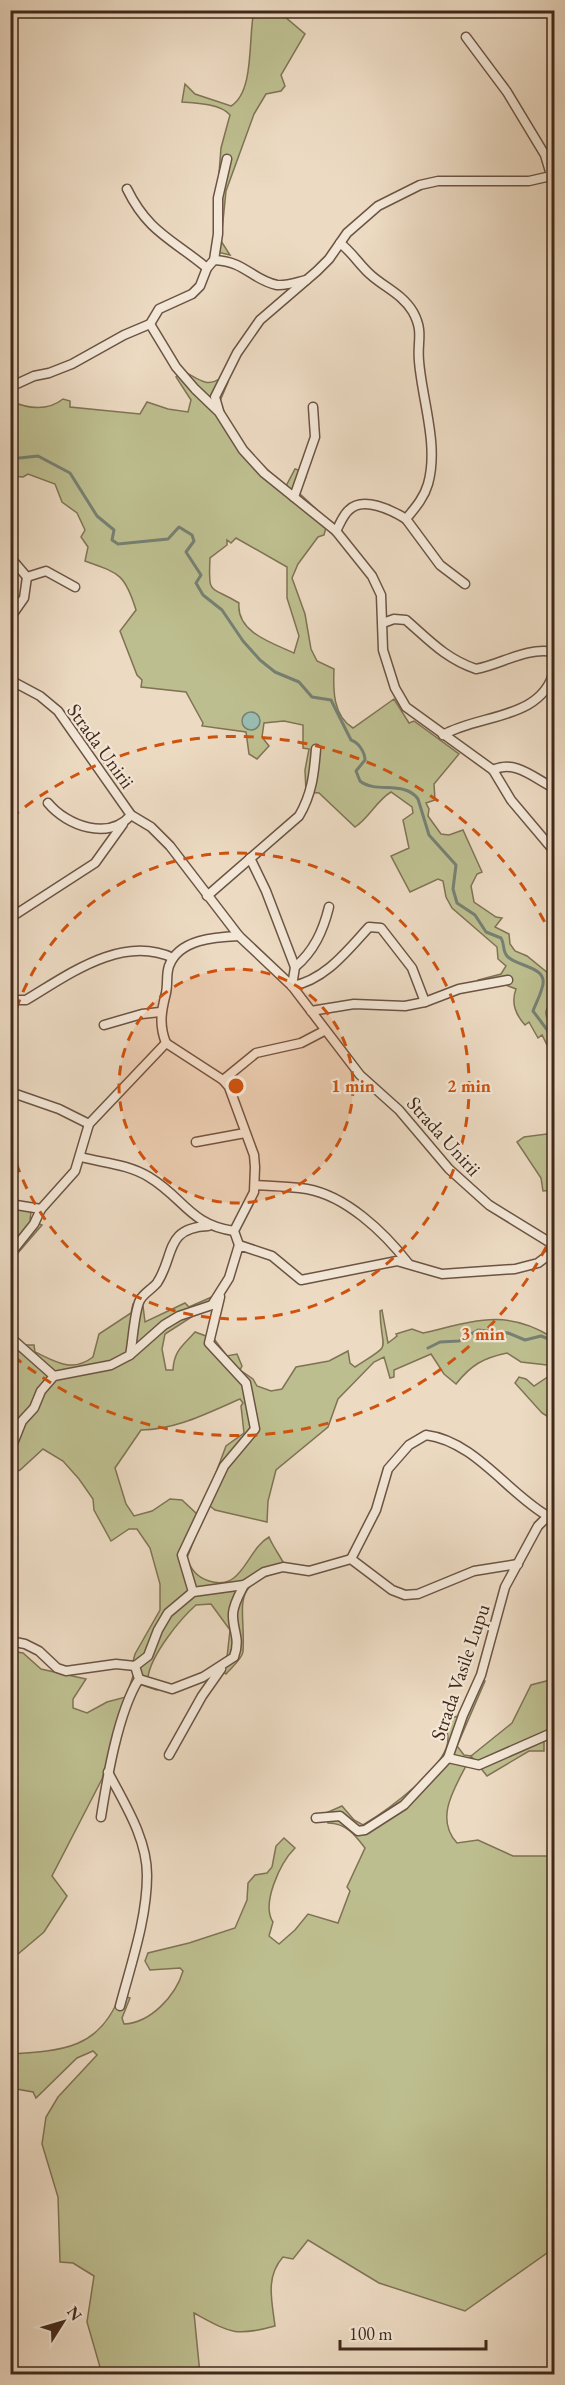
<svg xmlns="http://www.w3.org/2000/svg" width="565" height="2385" font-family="'EB Garamond',serif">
<rect width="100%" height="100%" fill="#ecdac2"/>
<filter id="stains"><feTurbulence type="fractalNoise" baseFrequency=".00333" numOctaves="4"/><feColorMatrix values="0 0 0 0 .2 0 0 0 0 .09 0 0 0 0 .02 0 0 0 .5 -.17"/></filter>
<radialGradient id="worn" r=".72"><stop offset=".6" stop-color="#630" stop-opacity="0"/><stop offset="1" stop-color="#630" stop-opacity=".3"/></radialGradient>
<g fill="#bdbe8f" stroke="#7f7354" stroke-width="1.5" fill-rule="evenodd">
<path d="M254,11H278L305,34L281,75L285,86L281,91L266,94L254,114L226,191L221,241L230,255L213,251L221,148L230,115C221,104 196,103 182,102L185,84L195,94L231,106C255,92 248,35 254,11Z"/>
<path d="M183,371C199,379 206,388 221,378L228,382L220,401C231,436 258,463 286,486L295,469L305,472L306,477L299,493L328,520L324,535L318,537L298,564L292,578L305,614L311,649L317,661L334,669C333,690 333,716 353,728L394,699L409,723L414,721L459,754L434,784L435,800L426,803L429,809L428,816L441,834L449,835L463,830L482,872L477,874L471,886L474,902L496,917L502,918L495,927L509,934L510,944L515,951L527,956L554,978L552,988L554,990V1002C537,1012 552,1022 553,1035C553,1043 554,1050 554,1059L542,1035L538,1038L529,1022L525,1025C515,1014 511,1002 516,989L503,984L478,988V980L501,974L506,966L498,959L497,947L452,908L446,897L443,881L438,879L410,892L391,856L409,848L403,820L413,813L412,807L391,792C376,801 370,817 355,827L319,793L306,792L305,770L309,749L303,748V725L284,721L264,723L262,737L269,746L257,759L249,754L246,732L202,726L203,723L186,692L141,687L142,680L137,675L120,631L136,610C125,574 119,573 85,561L88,547L81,537L85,530L77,513L62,502L55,484L28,474L23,477L11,476V401C28,409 48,411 63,399L70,401V407L140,414L147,402L168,409L188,412L191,400L176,377ZM236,538L287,567V598L299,636L294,653C272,643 236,632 239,603C210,585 208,597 210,558L227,545V540L231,543Z"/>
<polygon points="554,1133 554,1190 543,1191 541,1178 517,1142 524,1137"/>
<polygon points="11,1208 31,1212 30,1220 42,1225 11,1261"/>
<path d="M214,1296V1307L196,1314L165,1334L162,1349L166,1370H173C174,1350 183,1346 195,1332L214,1339L227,1356L237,1354L242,1366L240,1370L253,1379L257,1386L271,1391L282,1389L296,1367L329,1361L348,1351L350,1363L355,1367C395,1341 381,1355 380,1311L382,1310L388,1343L397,1336L396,1334L412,1329L423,1333C472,1322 504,1308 550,1336L554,1334V1415L550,1418L542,1413L515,1383L519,1377L526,1379L534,1386L549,1376L547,1369L550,1367L547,1365L521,1362L507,1353C483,1358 471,1365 456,1384L444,1374L431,1354L394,1370V1377L390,1378L384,1357L374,1362L338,1399L328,1427L276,1470L268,1501L267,1522L215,1510L205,1502L226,1446L244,1433L241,1406L243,1403L240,1399C207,1413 178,1429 141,1430L115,1468L126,1504L134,1516L152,1511L170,1499L182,1500L197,1514L202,1505L209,1508L201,1522L187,1558C191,1570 197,1577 209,1581C243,1592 246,1550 269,1537C274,1549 282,1558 287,1570C227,1583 246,1605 243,1652C242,1659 231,1668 226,1674L215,1667L227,1657L230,1630L211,1604L196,1605C180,1619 151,1655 148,1677L160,1683L157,1690L139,1684L126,1697L102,1779L52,1876L67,1896L44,1932L11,1960V1651L23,1653L41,1669L86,1679L73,1699V1708L87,1713L107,1702L126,1697L134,1673L131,1669L135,1654L160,1610V1584L150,1548L137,1529H129L111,1541L94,1510L93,1499L79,1479L63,1461L43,1449L20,1470L11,1474L10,1331L24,1345H34L35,1352C56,1362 72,1373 93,1357L99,1334L131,1313L133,1304L137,1301L143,1306L145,1322L185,1303L189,1307Z"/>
<path d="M476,1676L485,1681L457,1746L464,1755L471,1756L512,1723L531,1685L554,1679V1736L544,1741V1751H529L487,1776L471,1756C459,1782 432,1816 457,1843L478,1840L513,1856H554V2248L465,2311L379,2283L308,2240L293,2259L283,2257C265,2277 272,2301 275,2326C235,2337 231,2333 194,2313L200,2374H102L87,2322L94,2276L73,2263L60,2262L58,2197L42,2144L46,2117L58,2097L97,2055L93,2051L77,2058L36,2098L33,2092L11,2088L10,2054C62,2051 100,2049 120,1995L130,1998L122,2018L124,2024C151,2023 176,1995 183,1971L180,1968L150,1970L145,1961L148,1953L189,1943L235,1928L247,1900L248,1883L255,1875L267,1873L272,1867L276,1846L284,1838L295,1848C280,1863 261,1904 273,1922L269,1936L279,1944L295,1930L308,1914L338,1923L350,1891L347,1887L365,1848C355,1835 346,1823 328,1823L326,1813L342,1806L354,1820L363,1825C386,1811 448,1767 448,1739C448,1733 445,1726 443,1721L448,1714L451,1718L458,1716Z"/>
</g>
<circle fill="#99bbaf" stroke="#768073" stroke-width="1.5" cx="251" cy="721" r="9"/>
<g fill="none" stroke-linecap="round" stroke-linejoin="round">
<g stroke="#768073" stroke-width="3">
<path d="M10,459L38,456L70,473L97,516L114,530L112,540L118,544L168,539L179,527L192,535L194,541L186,552L201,575L196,583L203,595L222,610L243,641L260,660L275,672L299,682L312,697L331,700L351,740C358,742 365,752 365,760L356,771L360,781C376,794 404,780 418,799L429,835L456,865L453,889L457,903L475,915L486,932L501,938C505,944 502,950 507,956C516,967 550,966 542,988C540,996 536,1003 533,1011L548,1031L554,1053"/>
<polyline points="428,1348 440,1342 459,1341 478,1330 508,1333 525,1340 541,1336 554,1341"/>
</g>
<g stroke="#6c5444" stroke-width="11">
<g id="street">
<polyline points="466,37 507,92 545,155 554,185"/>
<path d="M127,189C148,232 172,239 207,268"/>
<path d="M340,243C353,253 360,266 372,276C386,288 403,295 413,312C424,332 417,341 419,361C422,400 439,445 428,484C424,498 415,508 406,519L440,565L465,584"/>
<path d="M214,260C245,261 252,280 277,285C286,286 297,282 306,280"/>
<path d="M150,324L176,367L195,389L219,412L243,450L264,473L336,531L372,576L381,595L383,650L395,688L406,707L493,770C515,759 535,779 554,788"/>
<polyline points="10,387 34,376 49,373 72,364 124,335 150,324 159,309 192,294 200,286 207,268 214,260 218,234 218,198 227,159"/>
<polyline points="219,411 215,397 237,353 260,320 317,271 329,259 347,233 378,206 420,185 438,181 529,181 551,176"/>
<polyline points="294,497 315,437 313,407"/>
<path d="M336,531C340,524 343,515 349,510C363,496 392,510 406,519"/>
<polyline points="10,557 27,577 24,598 10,618"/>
<polyline points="27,577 46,571 75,587"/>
<path d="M383,623L394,619L406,620C429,640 446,659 476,669C503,664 525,647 554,652V658"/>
<polyline points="10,680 40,696 58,711 131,815 151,827 170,846 239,936 292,986 360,1075 399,1110 449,1169 489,1205 554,1245"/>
<path d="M443,735C479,714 542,720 554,671"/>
<polyline points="493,770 511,800 554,851"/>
<path d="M48,803C67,826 109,841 131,815"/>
<path d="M250,858L266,891L295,967L292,986C325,980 347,951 369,927L381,928L412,968L425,1002L459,989L508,980"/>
<path d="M207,896L299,816C312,794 314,774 316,749"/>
<polyline points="10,918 95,863 123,824"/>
<path d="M295,967C314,951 323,931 329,907"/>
<polyline points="553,994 554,994"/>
<path d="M10,1000H26C68,975 122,934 173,958"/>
<polyline points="311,1011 354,1004 405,1006 425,1002"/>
<polyline points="104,1025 142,1014 160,1012"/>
<polyline points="166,1043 223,1080 229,1087 254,1155 255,1167 254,1192 234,1231 239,1245"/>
<path d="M166,1043C159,1025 161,1012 166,993C168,984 166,974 169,966C179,939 215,937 239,936"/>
<polyline points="223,1080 256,1053 301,1043 324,1031"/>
<polyline points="10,1092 59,1109 89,1124 166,1043"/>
<polyline points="196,1142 245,1133"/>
<path d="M81,1157C103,1163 128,1164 149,1177C184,1198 190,1225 234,1231"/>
<path d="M255,1185C272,1186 290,1186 307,1189C346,1196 384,1232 408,1263"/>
<polyline points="10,1204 41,1209"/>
<polyline points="10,1254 34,1224 41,1209 75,1171 89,1124"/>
<polyline points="10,1337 54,1376"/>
<polyline points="130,1355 164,1325 179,1316 212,1305 229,1278 239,1245 272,1256 301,1280 397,1261 442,1274 515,1269 538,1263 554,1251"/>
<path d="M10,1461L12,1446L22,1421L34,1408L41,1391L54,1376L111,1365L130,1355C133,1341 134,1312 140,1300C144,1293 152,1289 157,1283C175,1256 164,1228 208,1226"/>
<path d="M351,1559L376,1510L388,1469L409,1445L426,1435C474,1441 507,1492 546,1515"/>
<polyline points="193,1592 182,1555 224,1466 255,1429 246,1383 209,1343 220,1297"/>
<polyline points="10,1641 25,1644 39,1651 57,1668 66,1671 116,1664 135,1666 148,1656 158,1630 168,1613 193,1592 244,1585 264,1572 283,1567 309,1571 351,1559 392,1590 405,1595 418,1594 474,1571 518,1564"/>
<path d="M139,1679L172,1689L203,1677L234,1657C241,1638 232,1630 233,1613C234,1603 240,1593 244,1585"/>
<polyline points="169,1755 202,1696 221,1669"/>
<polyline points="448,1758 479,1765 554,1732"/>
<path d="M108,1772C124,1803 147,1838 147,1875C147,1919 131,1964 120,2006"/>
<path d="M101,1817C107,1779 118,1712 139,1679L135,1666"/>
<polyline points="316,1818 340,1816 358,1831 365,1830 404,1805 448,1758 463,1715 481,1675 505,1587 538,1526 554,1510"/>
</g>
</g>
<use href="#street" stroke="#f3e7d7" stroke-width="8"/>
</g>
<circle cx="236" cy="1086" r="117" fill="#cf520e" fill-opacity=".12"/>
<g fill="none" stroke="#cf520e" stroke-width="3" stroke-dasharray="10 8">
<circle cx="236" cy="1086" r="117"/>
<path d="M11 1026A233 233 0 1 1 11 1146"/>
<path d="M554 1231A350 350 0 0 1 11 1354M11 818A350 350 0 0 1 554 941"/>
</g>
<g text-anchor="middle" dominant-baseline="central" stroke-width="4.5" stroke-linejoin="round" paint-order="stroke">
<g font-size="20" fill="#41281a" stroke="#f3e7d7">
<text transform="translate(101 746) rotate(54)">Strada Unirii</text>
<text transform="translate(444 1136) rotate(48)">Strada Unirii</text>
<text transform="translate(460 1672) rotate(-71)">Strada Vasile Lupu</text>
</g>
</g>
<circle cx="236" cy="1086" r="9" fill="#cf520e" stroke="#f3e7d7" stroke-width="3"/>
<g font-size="18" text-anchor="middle" font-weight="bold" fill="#cf520e" stroke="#f3e7d7" stroke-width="4.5" stroke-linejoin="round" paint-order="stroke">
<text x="353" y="1092">1 min</text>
<text x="469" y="1092">2 min</text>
<text x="483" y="1340">3 min</text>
</g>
<rect width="565" height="2385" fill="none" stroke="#ecdac2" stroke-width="36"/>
<rect x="12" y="12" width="541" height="2361" fill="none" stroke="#41281a" stroke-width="3"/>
<rect x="18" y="18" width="529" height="2349" fill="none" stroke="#41281a" stroke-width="1.5"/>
<g transform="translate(63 2322) rotate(53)" stroke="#f3e7d7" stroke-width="4.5" paint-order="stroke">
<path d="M0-4.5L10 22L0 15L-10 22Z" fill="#41281a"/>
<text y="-9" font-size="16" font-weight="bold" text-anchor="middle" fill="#41281a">N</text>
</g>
<path d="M340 2340v9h146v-9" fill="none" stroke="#41281a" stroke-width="3"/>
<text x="349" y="2340" font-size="18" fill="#41281a" stroke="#f3e7d7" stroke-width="4.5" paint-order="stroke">100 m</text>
<rect width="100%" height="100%" filter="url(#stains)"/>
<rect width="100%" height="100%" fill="url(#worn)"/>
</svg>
